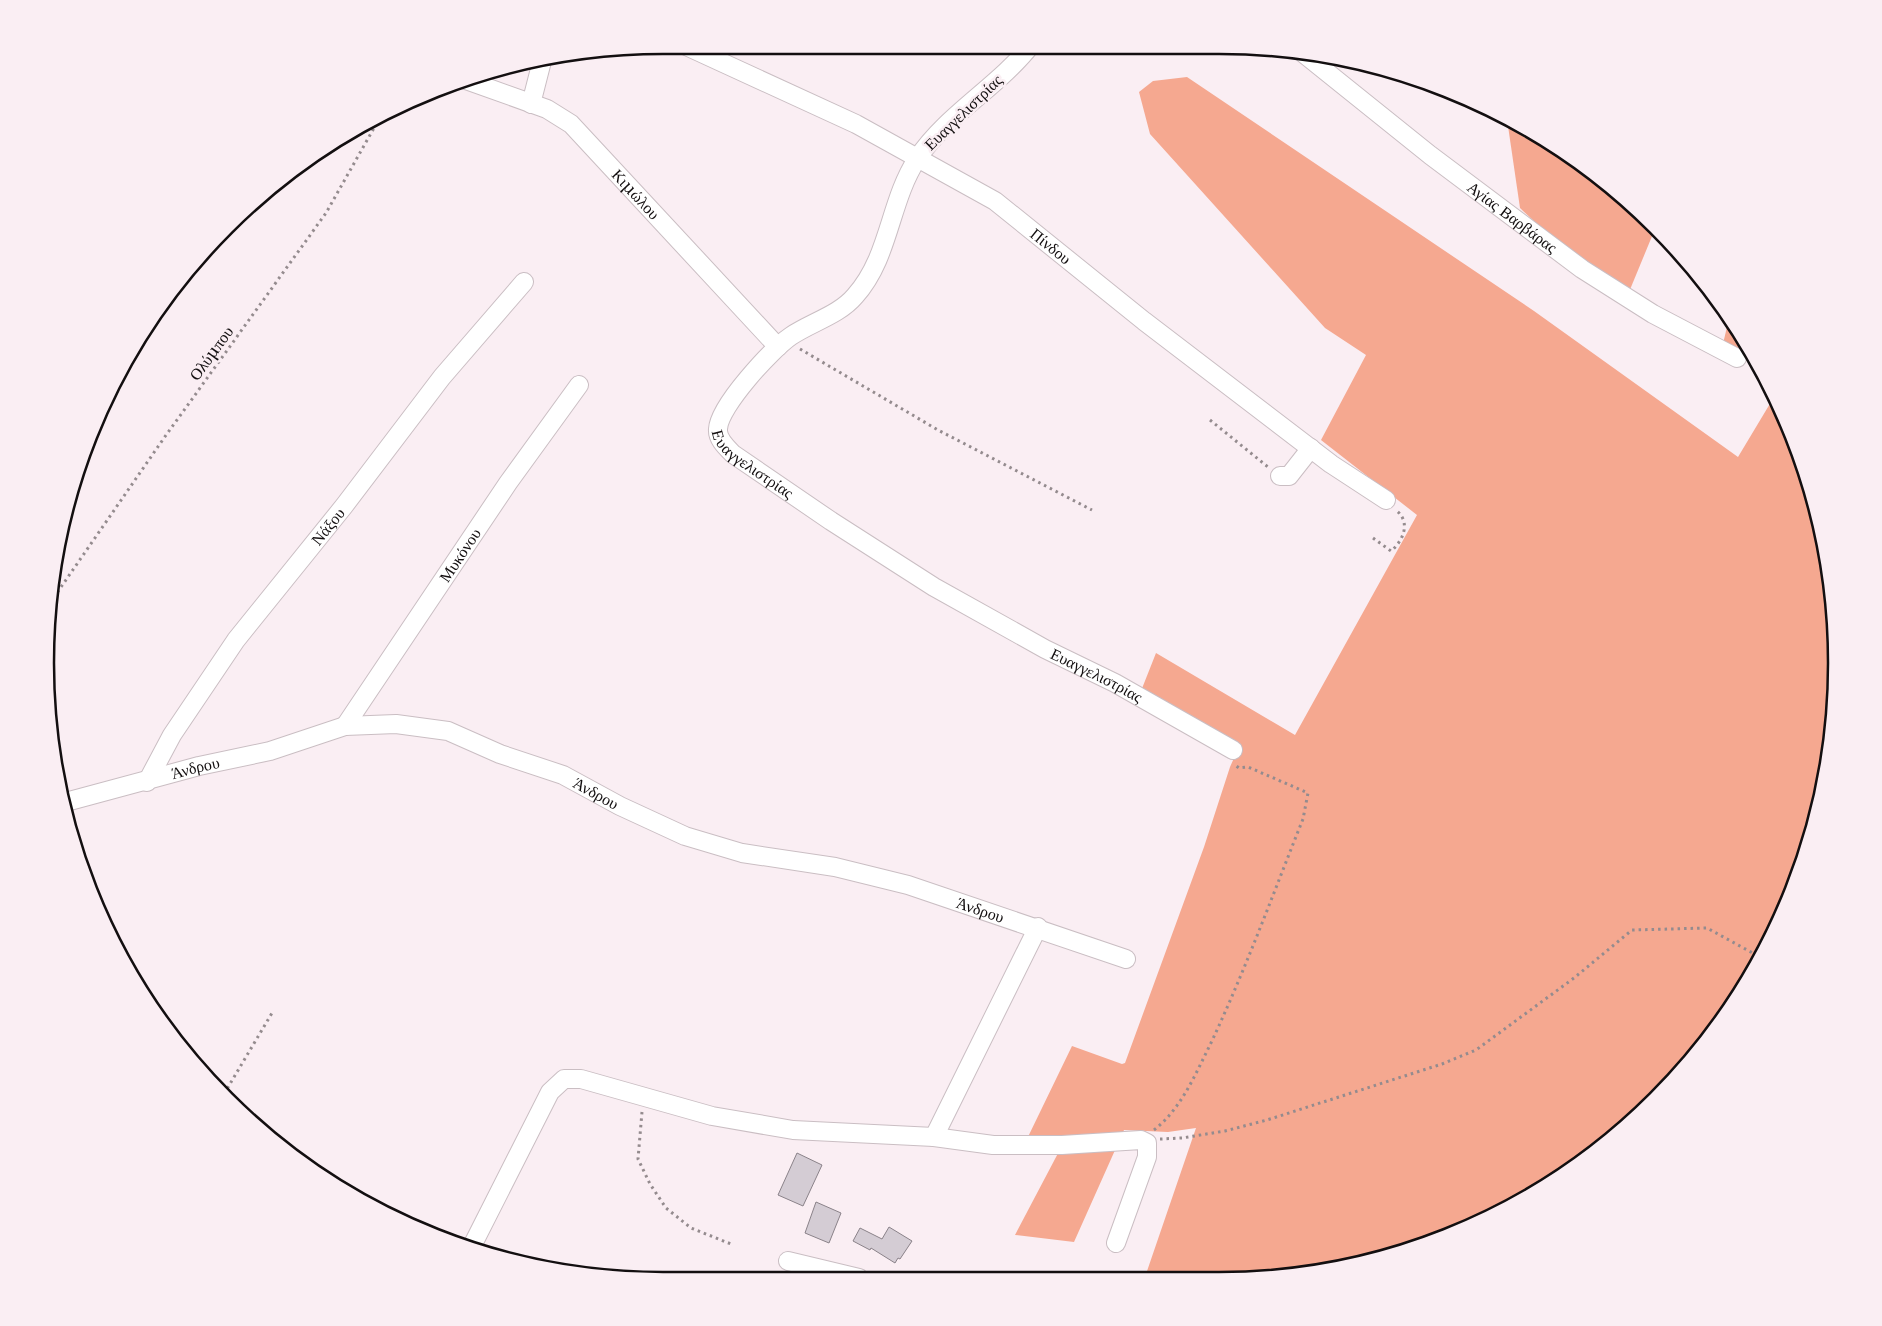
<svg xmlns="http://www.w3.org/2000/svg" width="1882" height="1326" font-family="'Libre Baskerville',serif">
<rect width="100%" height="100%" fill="#faeef3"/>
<g fill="#f5a890">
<polygon points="1187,77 1534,311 1738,457 1774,397 1804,464 1832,582 1836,703 1816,823 1773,936 1709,1039 1627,1127 1492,1217 1379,1260 1300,1276 1145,1277 1196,1128 1168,1132 1124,1130 1074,1242 1015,1235 1065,1140 1026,1141 1072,1046 1122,1064 1125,1063 1204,847 1230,767 1238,749 1141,691 1156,653 1295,735 1417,515 1321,440 1366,355 1325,328 1150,134 1139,92 1153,81"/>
<path d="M1509,119C1566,145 1611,187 1655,229L1629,292L1555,241L1520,208L1508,126Z"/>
<polygon points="1729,318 1754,354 1756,359 1723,344"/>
</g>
<g fill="#d4ccd4" stroke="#8a8289">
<polygon points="797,1153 822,1165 803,1206 778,1195"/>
<polygon points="816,1202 841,1213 829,1243 805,1233"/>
<polygon points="889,1227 912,1241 900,1259 898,1258 895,1263 871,1248 870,1250 853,1241 860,1228 882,1239"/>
</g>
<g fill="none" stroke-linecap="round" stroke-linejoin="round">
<g stroke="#cabec3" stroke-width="20">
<g id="minor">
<path id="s1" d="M684,45L856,124L995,201L1144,321L1331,464L1386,500"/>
<path id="s2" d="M1031,45C998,87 947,114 917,159C889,202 890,257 855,296C839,315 812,322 791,336C772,349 719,406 718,429C717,439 726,447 733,454L831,521L934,587L1045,649L1115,683L1233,750"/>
<path id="s3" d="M1303,53L1430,155L1582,269L1653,314L1737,358"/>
<path id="s4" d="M466,80L547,109L571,124L778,347"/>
<polyline points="531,104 542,61"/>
<polyline points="1280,476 1289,476 1311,448"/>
<path id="s5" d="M345,726L508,483L579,385"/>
<path id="s6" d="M147,782L172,735L236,640L344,506L442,377L524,282"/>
<path id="s7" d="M62,803L199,766L270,751L345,726L396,724L448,731L500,754L563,775L620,806L685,836L742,853L835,867L908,885L1126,959"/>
<polyline points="934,1137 1038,927"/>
<polyline points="471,1248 550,1092 564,1079 581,1079 712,1116 793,1130 934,1137 993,1145 1062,1145 1141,1140 1147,1143 1147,1157 1116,1243"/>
<polyline points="788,1261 859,1278"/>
</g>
</g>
<g stroke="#948b8e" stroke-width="3" stroke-dasharray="2.5 4" stroke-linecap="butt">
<polyline points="800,349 938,430 1092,510"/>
<polyline points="1752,362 1759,364"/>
<polyline points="1210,420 1268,467"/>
<path d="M1373,538L1391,551C1403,541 1411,523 1397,511"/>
<polyline points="50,603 164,438 326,213 383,112"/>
<polyline points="224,1094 272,1013"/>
<polyline points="642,1112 638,1159 650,1184 666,1208 691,1228 731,1244"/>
<path d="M1154,1130C1181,1109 1195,1075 1210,1045C1245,971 1273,894 1303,819L1308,793L1248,767L1239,768L1235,765"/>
<polyline points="1160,1139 1182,1138 1225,1131 1267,1120 1442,1064 1476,1050 1574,978 1632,930 1707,928 1760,957"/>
</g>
<use href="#minor" stroke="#fff" stroke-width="18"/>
</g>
<g text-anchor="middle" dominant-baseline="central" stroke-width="5" stroke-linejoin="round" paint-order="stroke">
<g font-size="16" fill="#130f10" stroke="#faeef3">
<text transform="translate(963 112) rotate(-44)">Ευαγγελιστρίας</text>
<text stroke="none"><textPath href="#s4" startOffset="210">Κιμώλου</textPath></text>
<text stroke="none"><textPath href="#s3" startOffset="266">Αγίας Βαρβάρας</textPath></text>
<text stroke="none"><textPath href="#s1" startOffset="420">Πίνδου</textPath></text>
<text transform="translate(211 353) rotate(-54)">Ολύμπου</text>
<text stroke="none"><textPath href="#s2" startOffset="560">Ευαγγελιστρίας</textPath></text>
<text stroke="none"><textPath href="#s6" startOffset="314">Νάξου</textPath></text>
<text stroke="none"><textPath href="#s5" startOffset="206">Μυκόνου</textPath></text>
<text stroke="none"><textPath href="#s2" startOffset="965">Ευαγγελιστρίας</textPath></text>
<text stroke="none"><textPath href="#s7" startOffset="138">Άνδρου</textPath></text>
<text stroke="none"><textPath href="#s7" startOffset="558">Άνδρου</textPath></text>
<text stroke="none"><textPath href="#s7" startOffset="962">Άνδρου</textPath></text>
</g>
</g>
<path d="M0 0H1882V1326H0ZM663 54H1219A609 609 0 0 1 1828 663V663A609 609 0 0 1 1219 1272H663A609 609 0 0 1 54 663V663A609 609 0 0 1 663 54Z" fill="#faeef3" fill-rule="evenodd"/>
<path fill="none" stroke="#130f10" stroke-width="2.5" d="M663 54H1219A609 609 0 0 1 1828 663V663A609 609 0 0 1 1219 1272H663A609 609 0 0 1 54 663V663A609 609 0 0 1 663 54Z"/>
</svg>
